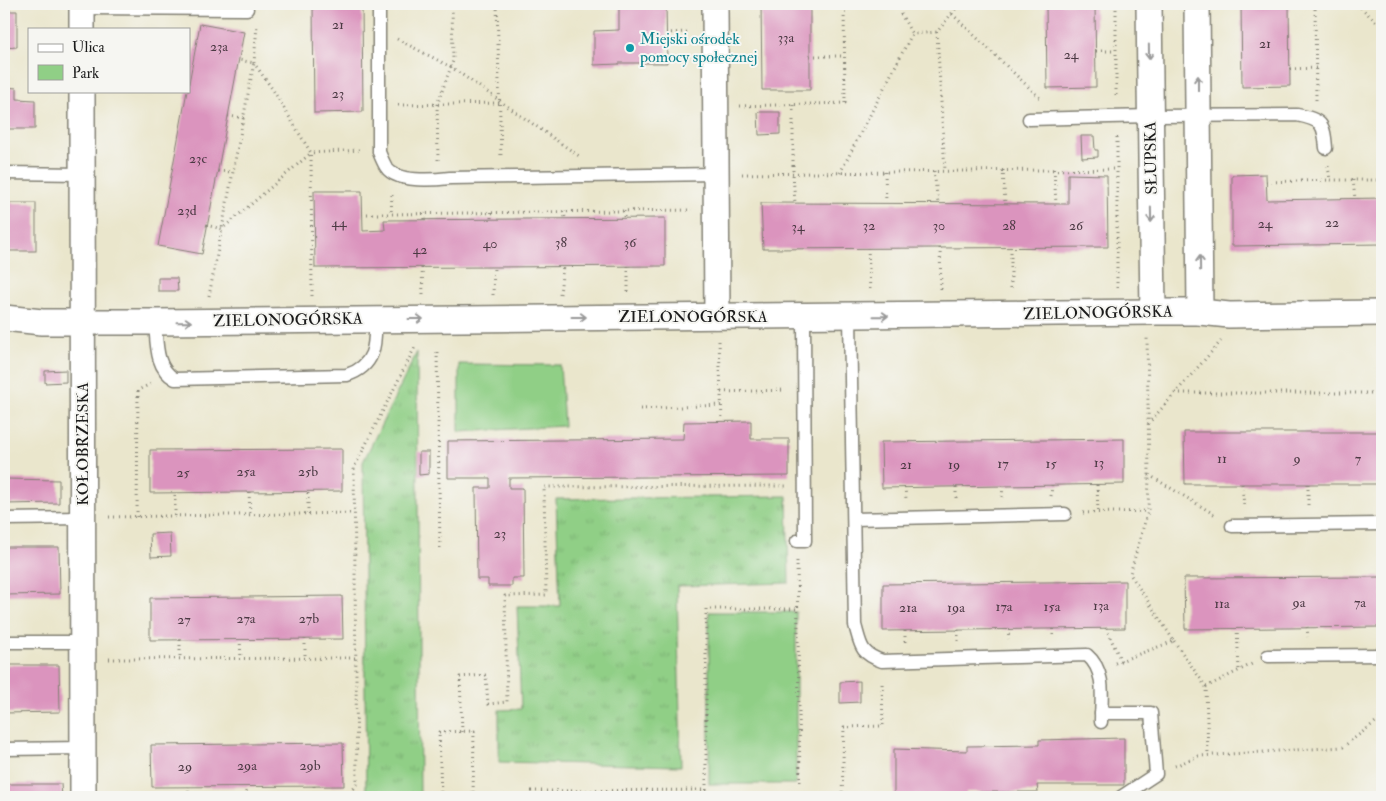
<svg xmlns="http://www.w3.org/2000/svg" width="1386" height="801" font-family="'IM FELL Double Pica',serif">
<defs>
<pattern id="grass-tufts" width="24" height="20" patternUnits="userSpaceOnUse" patternTransform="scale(1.25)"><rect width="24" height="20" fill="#90cf86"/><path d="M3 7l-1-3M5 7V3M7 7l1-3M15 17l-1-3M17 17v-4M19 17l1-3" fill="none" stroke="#7cb173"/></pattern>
</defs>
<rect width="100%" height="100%" fill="#f6f6f2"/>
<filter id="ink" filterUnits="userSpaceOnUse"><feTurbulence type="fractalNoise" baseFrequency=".02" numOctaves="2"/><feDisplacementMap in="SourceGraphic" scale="10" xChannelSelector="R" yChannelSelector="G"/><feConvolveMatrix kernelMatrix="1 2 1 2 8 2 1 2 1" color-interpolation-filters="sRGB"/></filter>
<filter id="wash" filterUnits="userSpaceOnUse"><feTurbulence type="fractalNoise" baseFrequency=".0096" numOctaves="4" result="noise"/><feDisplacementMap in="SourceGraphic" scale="20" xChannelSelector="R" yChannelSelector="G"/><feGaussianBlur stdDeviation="1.12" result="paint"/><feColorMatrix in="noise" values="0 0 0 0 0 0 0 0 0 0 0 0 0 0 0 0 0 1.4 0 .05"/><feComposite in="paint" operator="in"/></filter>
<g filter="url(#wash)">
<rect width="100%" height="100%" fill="#eae6cc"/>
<g fill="url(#grass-tufts)" stroke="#567651">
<polygon points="417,352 420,797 366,797 363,462"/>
<polygon points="787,496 789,583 677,586 681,766 499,762 499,710 521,709 517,606 560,606 556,499"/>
</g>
<g fill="#90cf86" stroke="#567651">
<polygon points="459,364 560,365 564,426 459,432"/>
<rect x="709" y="612" width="87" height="172"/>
</g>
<g id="blocks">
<g fill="#db94be">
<polygon points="313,4 362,4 363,112 314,113"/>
<polygon points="619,4 666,4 667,63 619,63 619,64 594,65 594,31 619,30"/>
<polygon points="761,4 810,4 810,90 762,90"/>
<polygon points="1046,4 1095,4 1096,87 1047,88"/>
<polygon points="1241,4 1289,4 1290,86 1242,87"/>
<polygon points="4,11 17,11 17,47 4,48"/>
<polygon points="200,24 244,32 202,254 158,246 187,91 189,91 189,83"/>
<polygon points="4,87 17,88 17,99 35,100 35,129 4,129"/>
<polygon points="758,112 780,112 780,134 759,135"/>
<polygon points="1081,136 1094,136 1095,150 1098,150 1098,157 1082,158"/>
<polygon points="1068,174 1107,175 1108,247 763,249 761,203 1068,204"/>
<polygon points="1266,174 1267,200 1382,198 1382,244 1232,246 1232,175"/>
<polygon points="314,191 362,191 363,231 385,230 384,220 665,218 665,266 315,268"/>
<rect x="4" y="203" width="32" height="48"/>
<polygon points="158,278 177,278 178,291 158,291"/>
<polygon points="66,370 66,382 45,383 45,371"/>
<polygon points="751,421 751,439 789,439 789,476 509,478 509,488 523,488 524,578 512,578 512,586 488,586 488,579 477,579 476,488 490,488 490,478 448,478 448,441 683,439 684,422"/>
<polygon points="1184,432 1382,432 1382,484 1185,484"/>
<polygon points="1124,439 1124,484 882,488 881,442"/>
<polygon points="342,449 342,491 150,493 150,450"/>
<polygon points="419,452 429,452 429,474 419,475"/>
<polygon points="4,479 59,480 59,503 4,504"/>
<polygon points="170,533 171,556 151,557 150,534"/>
<polygon points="4,547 59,547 60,594 4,595"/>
<polygon points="1382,577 1382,627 1185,629 1184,578"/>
<polygon points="1125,581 1125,628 883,631 883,584"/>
<polygon points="342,596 343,639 150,640 150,598"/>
<polygon points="4,665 59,665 60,712 4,713"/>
<polygon points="860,681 860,702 840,703 840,682"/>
<polygon points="1124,738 1124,785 1037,785 1038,792 966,792 966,797 894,797 894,749 967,751 967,746 1039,745 1039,740"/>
<polygon points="343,743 344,786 152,787 151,745"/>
<polygon points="4,784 61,784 62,797 4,797"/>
</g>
</g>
</g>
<g filter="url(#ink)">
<use href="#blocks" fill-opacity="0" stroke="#838174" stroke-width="1"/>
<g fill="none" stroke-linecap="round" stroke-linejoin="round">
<g stroke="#838174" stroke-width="15">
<g id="lane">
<path d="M379,4V152C381,157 383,162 386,167C396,183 433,180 450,178L716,174"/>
<polyline points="82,8 247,9"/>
<path d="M1029,119L1150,116L1297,115C1322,120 1324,123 1326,148"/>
<polyline points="4,173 82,174"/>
<path d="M850,316L855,625C861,646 860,653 882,661L1087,655C1107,672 1101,699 1101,722"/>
<path d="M155,322C157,343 155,368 175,379L347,375C375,366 376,345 375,319"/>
<polyline points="4,519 83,518"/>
<polyline points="854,519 1065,514"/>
<polyline points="1232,526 1382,524"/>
<polyline points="797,541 805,541 804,316"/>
<polyline points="4,642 84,642"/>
<polyline points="1268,656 1382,655"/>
<polyline points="1101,713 1151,713 1156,774 1121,797"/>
<polyline points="4,749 84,748"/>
</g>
</g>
<g stroke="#838174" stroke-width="28">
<g id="street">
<polyline points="82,4 82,29"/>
<polyline points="715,4 717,316"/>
<polyline points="1149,4 1153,312"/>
<polyline points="1197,4 1200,312"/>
<polyline points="82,91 83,797"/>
<polyline points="4,318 42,322 155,322 1153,312 1200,312 1229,315 1382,313"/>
</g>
</g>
<g stroke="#838174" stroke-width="3" stroke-dasharray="1 4" stroke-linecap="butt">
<polyline points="497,4 501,158"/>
<polyline points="900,4 901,14 912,34"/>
<polyline points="1116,4 1116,98"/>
<polyline points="1315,4 1316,101"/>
<polyline points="1357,4 1382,27"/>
<polyline points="952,14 1040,98"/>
<polyline points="937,32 945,171"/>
<polyline points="666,33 689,32"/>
<polyline points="397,39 451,67 579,156"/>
<polyline points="1096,51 1115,51"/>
<polyline points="810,56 845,56"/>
<polyline points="742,58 761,57"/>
<polyline points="1290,69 1316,68"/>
<polyline points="398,105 499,103"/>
<polyline points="793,105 793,173 795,203"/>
<polyline points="740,106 845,103 844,4"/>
<polyline points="228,116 244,118"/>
<polyline points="1117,137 1117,288"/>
<polyline points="438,160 437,105 453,61 452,4"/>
<polyline points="1328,166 1330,180 1382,180"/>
<polyline points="1054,169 1056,204"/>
<polyline points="1003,170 1005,203"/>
<polyline points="218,171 233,172"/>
<polyline points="934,171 938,203"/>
<polyline points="885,172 886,202"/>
<polyline points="840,173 912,34 937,32 957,7 957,4"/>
<polyline points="742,174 1117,169"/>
<polyline points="1353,180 1355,199"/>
<polyline points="1266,182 1330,180"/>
<polyline points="392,195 391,214 692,210"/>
<polyline points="564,211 565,218"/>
<polyline points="624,211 624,218"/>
<polyline points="491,212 491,219"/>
<polyline points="424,213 425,220"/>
<polyline points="362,214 391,214"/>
<polyline points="206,225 222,229 311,153 273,90 254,63 257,25"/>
<polyline points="1011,247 1011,289"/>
<polyline points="868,248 870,290"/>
<polyline points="940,248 941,289"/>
<polyline points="628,266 628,292"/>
<polyline points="422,268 423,294"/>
<polyline points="560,294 563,266"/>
<polyline points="493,295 494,267"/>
<polyline points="209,296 254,63 239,60"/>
<polyline points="312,296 311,153 359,150"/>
<polyline points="719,341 722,421"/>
<polyline points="437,352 440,550"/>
<polyline points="721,392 785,390"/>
<polyline points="1175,393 1382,393"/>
<polyline points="640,409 721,405"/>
<polyline points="1148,424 1221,341"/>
<polyline points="1149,475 1217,516"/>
<polyline points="1242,484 1244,506"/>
<polyline points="1308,484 1308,506"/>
<polyline points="1097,485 1098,513"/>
<polyline points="905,487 906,499"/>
<polyline points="956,487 956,498"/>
<polyline points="249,492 250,515"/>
<polyline points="1051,496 1052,485"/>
<polyline points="1002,497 1003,486"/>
<polyline points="1083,513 1148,511"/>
<polyline points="308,514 308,492"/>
<polyline points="175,516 175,493"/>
<polyline points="109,517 354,513"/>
<polyline points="137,517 138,390 151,384"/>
<polyline points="797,561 800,784"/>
<polyline points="1307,627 1308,637"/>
<polyline points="1380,627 1381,636"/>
<polyline points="1106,628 1121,661"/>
<polyline points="1237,628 1239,670"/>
<polyline points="1008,629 1009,639"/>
<polyline points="1053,629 1053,638"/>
<polyline points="905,631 905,642"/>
<polyline points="240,639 241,659"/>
<polyline points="305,639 305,658"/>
<polyline points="180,640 180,659"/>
<polyline points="958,641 958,630"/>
<polyline points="1174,641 1206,687 1208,755"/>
<polyline points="109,659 356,658"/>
<polyline points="1115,663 1174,641 1130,574 1148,511 1149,475 1147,336"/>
<polyline points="1206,687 1252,664"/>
<polyline points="462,732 460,677 486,675 488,704 507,702 505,596 546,595 544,487 786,486"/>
<polyline points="1175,766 1198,756 1343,747 1382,717"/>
<polyline points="314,786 314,797"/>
<polyline points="352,791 357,797"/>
<polyline points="531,791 706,790 706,609 798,609"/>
<polyline points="188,797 189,787"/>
<polyline points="246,797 246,787"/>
<polyline points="348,797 357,784 354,468 416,345"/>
<polyline points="441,797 439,732 474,731 473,797"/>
<polyline points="842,797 844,727 883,726 882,681"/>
</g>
<use href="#lane" stroke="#fff" stroke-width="12"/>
<use href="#street" stroke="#fff" stroke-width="25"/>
</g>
<defs><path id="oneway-shaft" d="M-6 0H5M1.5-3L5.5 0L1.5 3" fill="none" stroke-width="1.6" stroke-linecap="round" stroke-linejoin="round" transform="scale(1.25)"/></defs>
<g stroke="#999">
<use href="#oneway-shaft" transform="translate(1149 52) rotate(89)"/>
<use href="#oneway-shaft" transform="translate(1198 83) rotate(-90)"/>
<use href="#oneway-shaft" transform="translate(1151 215) rotate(89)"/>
<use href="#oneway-shaft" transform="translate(1200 263) rotate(-91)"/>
<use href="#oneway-shaft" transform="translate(881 316) rotate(-1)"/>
<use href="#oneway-shaft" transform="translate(579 317)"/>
<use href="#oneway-shaft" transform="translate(416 319)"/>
<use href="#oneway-shaft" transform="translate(184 322) rotate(-1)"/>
</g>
</g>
<circle fill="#0f9aa8" stroke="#f6f6f2" stroke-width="2" cx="630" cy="48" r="5"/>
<g text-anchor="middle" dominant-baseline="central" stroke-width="4" stroke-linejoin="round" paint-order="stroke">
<g font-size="14" fill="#4c3a44">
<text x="338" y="24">21</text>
<text x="786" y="37">33a</text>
<text x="1265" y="43">21</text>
<text x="219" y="46">23a</text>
<text x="1071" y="54">24</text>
<text x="338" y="93">23</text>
<text x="198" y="158">23c</text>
<text x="187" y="210">23d</text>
<text x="339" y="222">44</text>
<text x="1332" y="222">22</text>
<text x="1265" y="223">24</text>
<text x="869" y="225">32</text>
<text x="939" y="225">30</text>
<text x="1009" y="225">28</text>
<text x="1076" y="225">26</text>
<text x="798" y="226">34</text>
<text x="561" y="242">38</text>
<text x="630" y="242">36</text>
<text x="490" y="243">40</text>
<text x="420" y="249">42</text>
<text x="1222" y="458">11</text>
<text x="1297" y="458">9</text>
<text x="1358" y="458">7</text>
<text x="1099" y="462">13</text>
<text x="1003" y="463">17</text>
<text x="1051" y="463">15</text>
<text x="906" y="464">21</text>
<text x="954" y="464">19</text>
<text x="246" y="471">25a</text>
<text x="308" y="471">25b</text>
<text x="183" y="472">25</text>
<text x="500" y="533">23</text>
<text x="1299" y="602">9a</text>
<text x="1360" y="602">7a</text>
<text x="1222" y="603">11a</text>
<text x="1101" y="605">13a</text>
<text x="1004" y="606">17a</text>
<text x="1052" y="606">15a</text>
<text x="908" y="607">21a</text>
<text x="956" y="607">19a</text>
<text x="246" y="618">27a</text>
<text x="309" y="618">27b</text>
<text x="184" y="619">27</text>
<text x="247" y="765">29a</text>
<text x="310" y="765">29b</text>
<text x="185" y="766">29</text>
</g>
<g font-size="16" fill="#0d838f" stroke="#f6f6f2" text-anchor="start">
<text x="640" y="39">Miejski ośrodek<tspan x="640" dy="18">pomocy społecznej</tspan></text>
</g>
<g font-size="16" fill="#1c1c1c" stroke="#f6f6f2">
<text transform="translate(1151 158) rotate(-91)">SŁUPSKA</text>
<text transform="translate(1098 313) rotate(-1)">ZIELONOGÓRSKA</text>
<text x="693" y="317">ZIELONOGÓRSKA</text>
<text transform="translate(288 320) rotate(-1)">ZIELONOGÓRSKA</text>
<text transform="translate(83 444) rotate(-90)">KOŁOBRZESKA</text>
</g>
</g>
<rect width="1386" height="801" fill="none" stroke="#f6f6f2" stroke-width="20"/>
<rect x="28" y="28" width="162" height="65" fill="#f6f6f2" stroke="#9f9f9c"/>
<rect x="38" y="44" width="25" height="8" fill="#ffffff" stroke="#9f9f9c"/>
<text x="72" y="52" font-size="15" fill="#1c1c1c">Ulica</text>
<rect x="38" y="65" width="25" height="15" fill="#90cf86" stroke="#9f9f9c"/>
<text x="72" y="78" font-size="15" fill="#1c1c1c">Park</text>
</svg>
